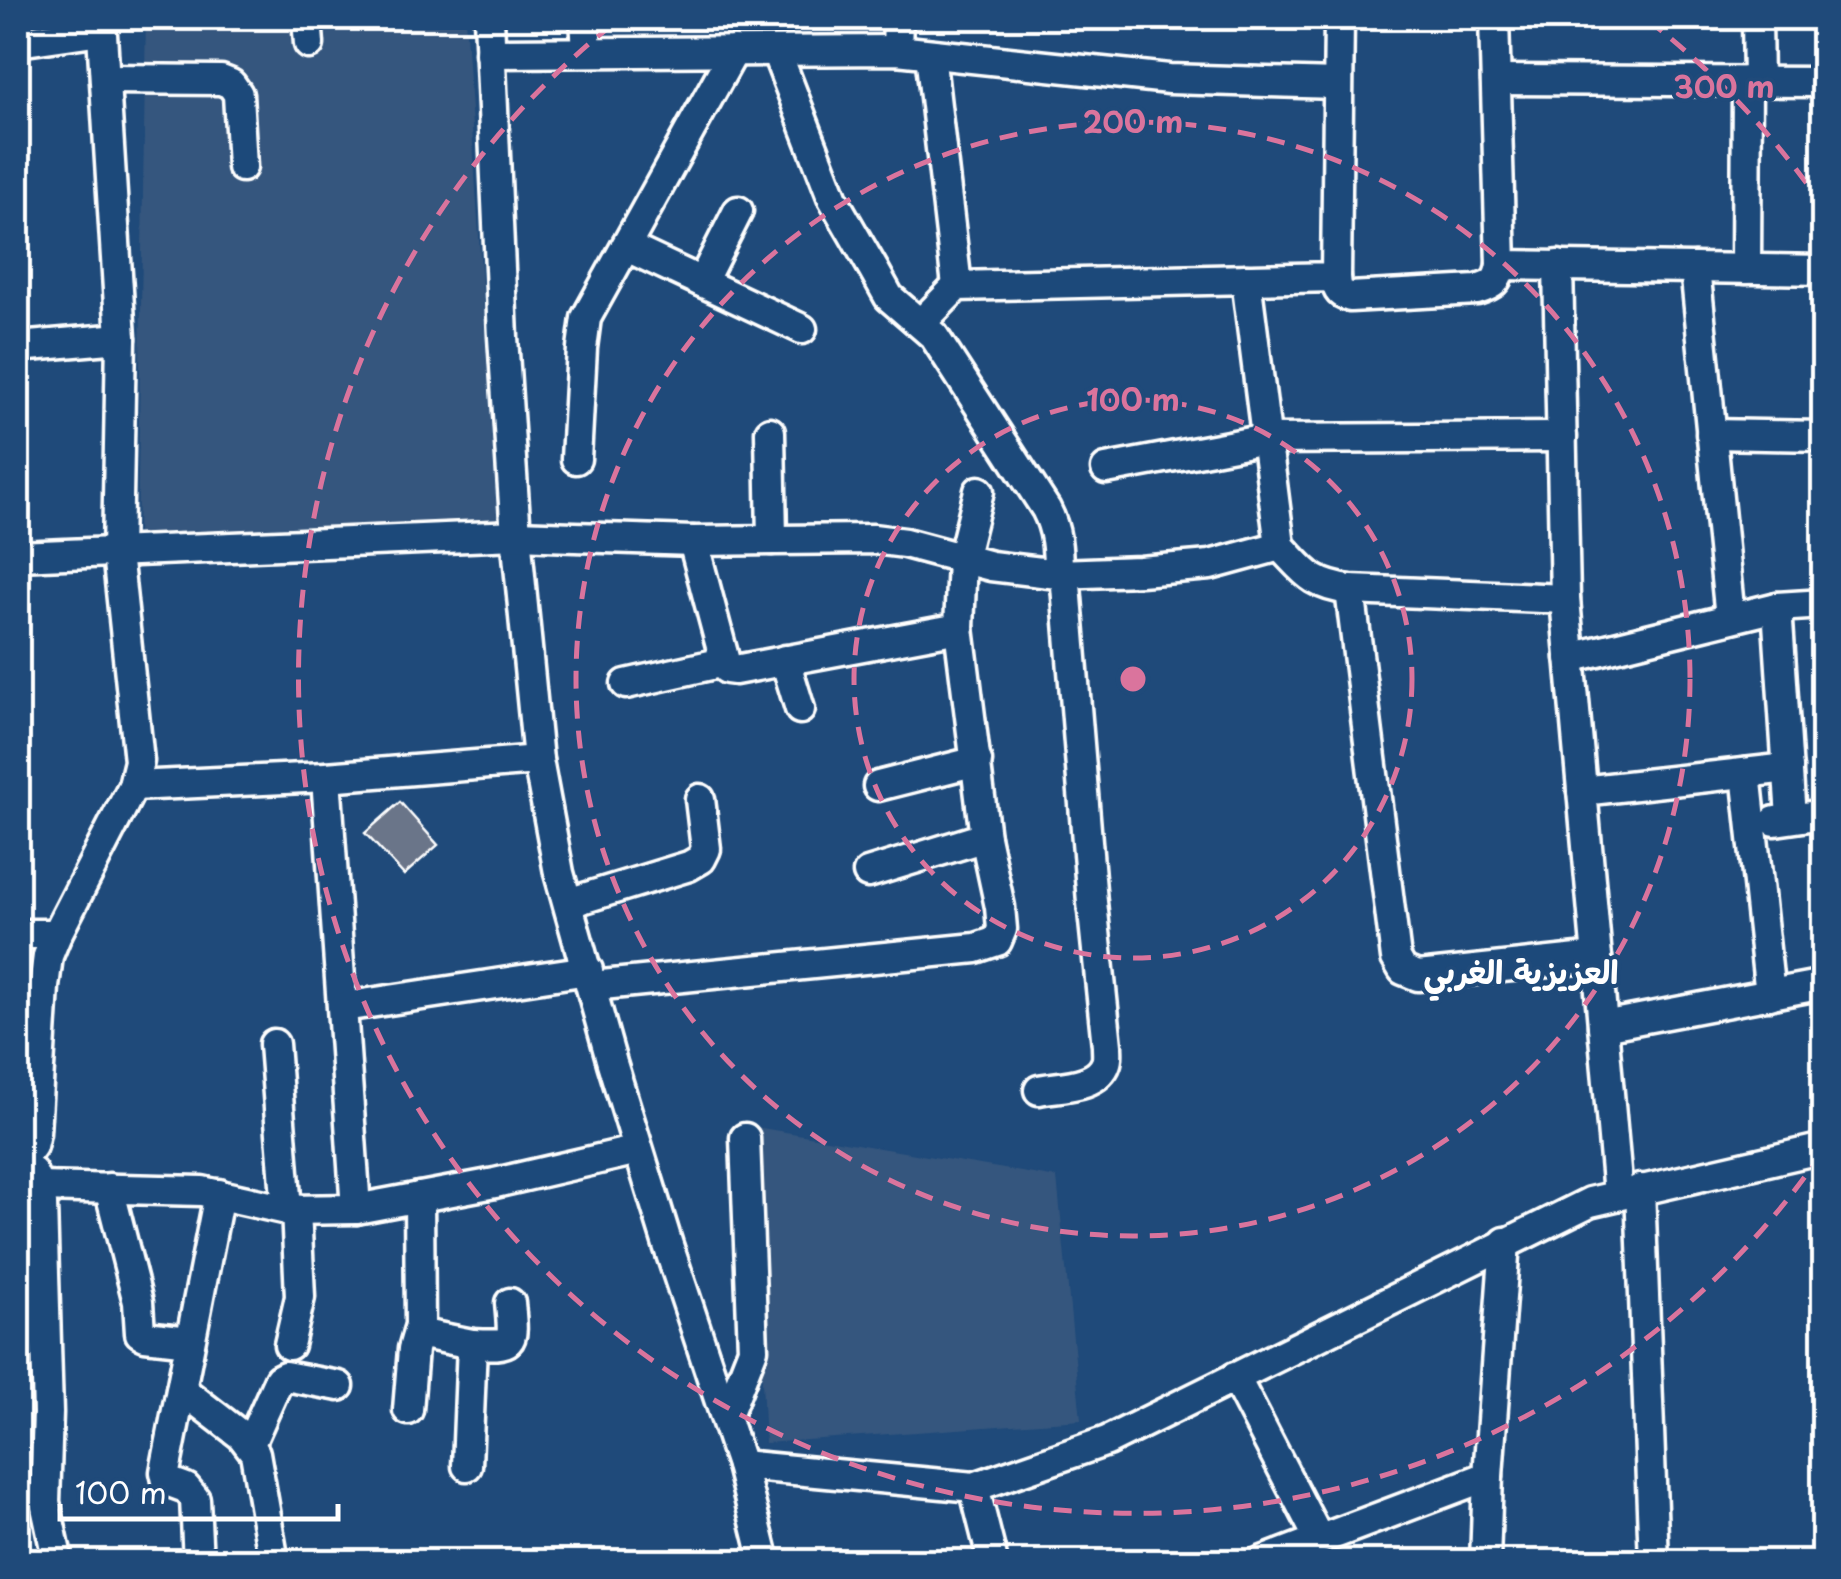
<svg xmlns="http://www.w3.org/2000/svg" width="1841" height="1579" font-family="'Playpen Sans','Playpen Sans Arabic',sans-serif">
<rect width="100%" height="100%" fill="#1f4a7a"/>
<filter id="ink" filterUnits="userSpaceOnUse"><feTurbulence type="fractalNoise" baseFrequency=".01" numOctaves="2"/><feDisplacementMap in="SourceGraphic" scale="20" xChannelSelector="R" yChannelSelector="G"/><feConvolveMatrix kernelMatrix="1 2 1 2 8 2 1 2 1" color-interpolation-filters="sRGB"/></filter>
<g filter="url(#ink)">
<g fill="#36577e">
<polygon points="146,18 465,18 497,520 137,544"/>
<polygon points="595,18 867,18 595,23"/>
<polygon points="750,1126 1057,1178 1081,1420 765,1443"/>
</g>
<polygon fill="#6a7489" stroke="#fff" stroke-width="2.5" points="400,802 438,845 404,875 365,833"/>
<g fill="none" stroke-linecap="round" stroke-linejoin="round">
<g stroke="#fff" stroke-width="35">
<g id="minor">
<polyline points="307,18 309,44"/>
<polyline points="489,18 503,337 516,535 538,760 559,873 612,1063 668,1245 741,1465 765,1562"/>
<polyline points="585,18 587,52"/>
<polyline points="1494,18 1501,265 1824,270"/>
<polyline points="1757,18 1758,81"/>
<polyline points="18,42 101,30"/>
<polyline points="897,50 898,18"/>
<path d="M776,51L833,199L874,270L889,297L934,336L1046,509C1057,530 1058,550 1058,574"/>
<polyline points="490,53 897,50 1169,79 1337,84"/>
<polyline points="930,54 957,286"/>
<polyline points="105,79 221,80 231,84 238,94 242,167"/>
<polyline points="1496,80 1824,82"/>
<polyline points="627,247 802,329"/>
<polyline points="1558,265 1565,599 1618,1194"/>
<polyline points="1695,268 1730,618"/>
<polyline points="1746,269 1747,81"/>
<path d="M1336,277C1337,289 1338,294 1350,297L1477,290C1493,285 1498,282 1501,265"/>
<polyline points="702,282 738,211"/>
<polyline points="921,323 957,286 1336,277 1339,18"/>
<polyline points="18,347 121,338"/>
<polyline points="770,432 772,540"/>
<polyline points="1711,434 1824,436"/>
<polyline points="576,459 582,348 586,318 734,51"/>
<polyline points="1106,469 1266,439 1562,437"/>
<polyline points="693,541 727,669 735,670 959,628"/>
<path d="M1280,546C1306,573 1310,584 1350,590L1565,599"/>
<polyline points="18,556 516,535 693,541 873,539 905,543 991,566 1058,574 1140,571 1210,565 1280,546 1246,279"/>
<polyline points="1350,590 1396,958 1403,970 1418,976 1597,957"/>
<polyline points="1777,607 1791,818"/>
<polyline points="1570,658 1777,607 1824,604"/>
<polyline points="785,660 800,709"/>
<polyline points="626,684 724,662"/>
<polyline points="1746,773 1770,995"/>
<polyline points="326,777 356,1209"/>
<polyline points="133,786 326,777 538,760"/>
<polyline points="878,786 977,761"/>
<polyline points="1582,791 1788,768"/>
<polyline points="1775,821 1824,814"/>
<polyline points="868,873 985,837"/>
<polyline points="568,903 689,866 701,859 706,849 700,799"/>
<polyline points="18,934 57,934"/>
<polyline points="592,986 976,948 997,941 1002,929 1000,907 985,837 959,628 962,560 979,491"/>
<polyline points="343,1007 588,970"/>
<polyline points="1603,1026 1824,984"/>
<polyline points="274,1044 287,1210"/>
<path d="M1039,1090C1060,1086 1098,1087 1106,1063C1108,1058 1107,1052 1107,1046L1092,902L1065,573"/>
<polyline points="18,1157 24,1156 32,1146 35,1133 44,987 48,956 57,934 133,786 139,761 117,553 121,338 101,18"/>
<polyline points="32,1172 39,1187 42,1204 48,1413 45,1502 58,1562"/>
<polyline points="39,1187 202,1191 287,1210 356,1209 495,1183 638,1150"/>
<polyline points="109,1188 138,1302 140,1333 145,1336 190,1341"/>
<polyline points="1640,1189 1654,1562"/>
<polyline points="418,1333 472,1344 467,1466"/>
<path d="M472,1344C515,1346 514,1346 510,1303"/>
<polyline points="289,1345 300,1297 296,1209"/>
<polyline points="1235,1377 1319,1539"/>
<polyline points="181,1389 242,1436 255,1453 274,1562"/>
<polyline points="408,1410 413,1349 420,1325 419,1197"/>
<polyline points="726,1418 753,1349 745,1138"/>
<polyline points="250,1444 279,1379 285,1376 339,1386"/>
<polyline points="741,1465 974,1487 1107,1441 1590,1202 1824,1148"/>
<polyline points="974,1487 993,1562"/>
<polyline points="198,1562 195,1499 186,1488 167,1481 165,1472 219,1194"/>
<polyline points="1260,1562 1488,1476"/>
<polyline points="1485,1562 1488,1476 1505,1242"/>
</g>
</g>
<use href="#minor" stroke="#1f4a7a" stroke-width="28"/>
</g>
</g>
<g fill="none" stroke="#da749d" stroke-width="5" stroke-dasharray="18 12">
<circle cx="1133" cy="679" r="279"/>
<circle cx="1133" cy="679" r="557"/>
<path d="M1822 1153A836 836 0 1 1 618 20M1648 20A836 836 0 0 1 1822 205"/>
</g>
<g text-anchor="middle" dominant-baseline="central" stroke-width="8" stroke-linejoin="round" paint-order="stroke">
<g font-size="32" font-weight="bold" fill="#fff" stroke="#1f4a7a">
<text x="1521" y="971">العزيزية الغربي</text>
</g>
</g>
<circle cx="1133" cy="679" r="15" fill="#da749d" stroke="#1f4a7a" stroke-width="5"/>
<g font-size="30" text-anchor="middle" font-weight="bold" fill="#da749d" stroke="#1f4a7a" stroke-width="8" stroke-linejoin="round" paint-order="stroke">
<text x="1724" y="98">300 m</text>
<text x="1133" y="133">200 m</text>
<text x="1133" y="411">100 m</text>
</g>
<rect width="1841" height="1579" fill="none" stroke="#1f4a7a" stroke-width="60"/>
<rect x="30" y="30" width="1781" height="1519" fill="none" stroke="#fff" stroke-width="4" filter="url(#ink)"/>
<path d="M60 1504v15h278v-15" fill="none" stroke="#ffffff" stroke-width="5"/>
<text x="75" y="1504" font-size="30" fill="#ffffff" stroke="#1f4a7a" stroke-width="8" paint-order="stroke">100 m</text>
</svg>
